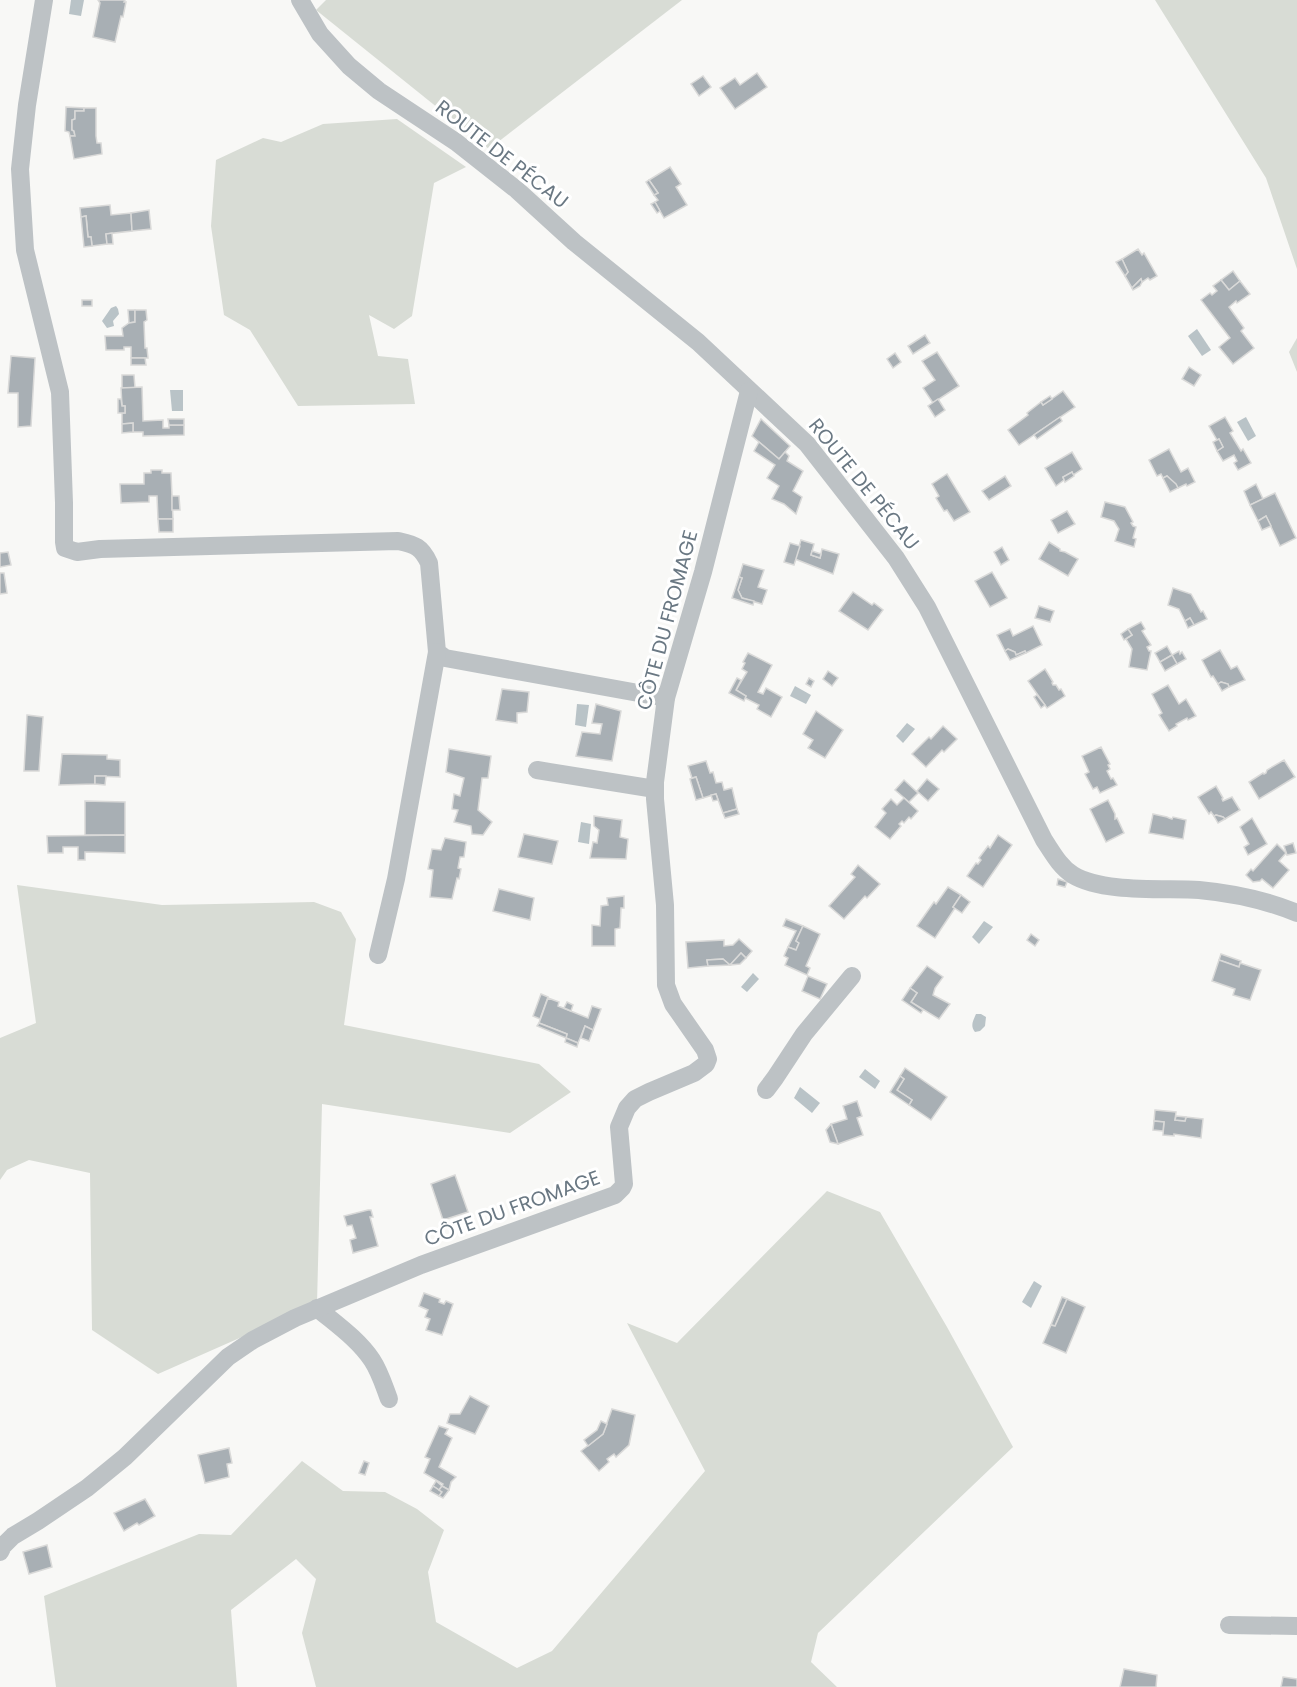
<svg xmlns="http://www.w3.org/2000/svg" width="1297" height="1687" font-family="Poppins,sans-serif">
<rect width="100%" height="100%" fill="#f8f8f6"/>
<g fill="#d8dcd5">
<polygon points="326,0 682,0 489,149 316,10"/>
<polygon points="1155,0 1297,0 1297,269 1266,178"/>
<polygon points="397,119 466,167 434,183 412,316 394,329 369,315 378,356 408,359 415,404 298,406 250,330 224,315 211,226 216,160 263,138 281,142 323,124"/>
<polygon points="1297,338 1297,372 1289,352"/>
<polygon points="17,885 162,905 314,902 341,912 356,939 344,1025 539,1064 571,1092 510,1133 322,1104 317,1304 158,1374 92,1330 90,1173 29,1160 7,1170 0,1180 0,1038 36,1023"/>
<polygon points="827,1191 880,1212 947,1327 1013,1447 818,1633 811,1662 837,1687 316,1687 302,1633 316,1579 296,1559 231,1610 237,1687 56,1687 44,1596 199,1534 231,1535 302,1461 343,1491 385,1492 417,1509 444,1530 428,1572 436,1622 517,1668 552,1651 705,1471 627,1323 677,1343"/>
</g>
<g fill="#b9c3c7">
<polygon points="71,0 84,0 81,16 69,14"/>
<polygon points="116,306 118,309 119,314 113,321 114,326 107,328 102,321 111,308"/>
<polygon points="1197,329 1211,350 1202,356 1188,336"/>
<polygon points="170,390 183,390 183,411 172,411"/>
<polygon points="1246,417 1256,436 1248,441 1237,422"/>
<polygon points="795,686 811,695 806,704 790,696"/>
<polygon points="577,704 589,705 586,727 575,725"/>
<polygon points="907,723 915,729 903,743 896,736"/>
<polygon points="581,822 591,824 589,844 578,842"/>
<polygon points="984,921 993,927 979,944 972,937"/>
<polygon points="753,973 759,979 747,992 741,987"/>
<path d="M976,1014H981L986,1017L985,1026L980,1031L975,1032C970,1026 973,1021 976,1014Z"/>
<polygon points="865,1069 880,1081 875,1089 859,1077"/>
<polygon points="800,1087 820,1103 812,1113 794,1098"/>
<polygon points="1034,1281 1042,1286 1031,1308 1022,1302"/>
</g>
<g fill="#a8afb4" stroke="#d9d9d8" stroke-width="1.5">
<polygon points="98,0 125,0 124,2 126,2 123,17 121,16 115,42 93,37 100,3"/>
<polygon points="757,73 767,87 735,109 720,88 735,78 740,85"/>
<polygon points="703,76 711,87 699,96 691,84"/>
<polygon points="66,107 84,108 84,111 75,111 75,119 72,120 72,130 74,131 75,136 70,136 69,132 65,131"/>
<polygon points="84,108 96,108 96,136 97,143 101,143 102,154 74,159 70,136 75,136 74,131 72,130 72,120 75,119 75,111 84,111"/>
<polygon points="670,167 681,184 676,187 687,205 664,218 655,202 658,200 654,195 658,193 649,180"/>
<polygon points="649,180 658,193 654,195 646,182"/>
<polygon points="655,202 660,211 657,213 651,204"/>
<polygon points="110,205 111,215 131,213 132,231 106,234 107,244 92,246 91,237 88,237 86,216 81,217 80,208"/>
<polygon points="149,210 151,229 132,231 131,213"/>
<polygon points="86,216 88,237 91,237 92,246 84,247 81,217"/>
<polygon points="112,233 113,244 107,244 106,234"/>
<polygon points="1138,249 1142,255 1144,253 1157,276 1150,280 1148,278 1142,282 1141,279 1132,288 1125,276 1128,272 1122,259"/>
<polygon points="1122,259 1128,272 1125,276 1116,262"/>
<polygon points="1233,271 1240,281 1229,290 1221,280"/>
<polygon points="1141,279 1142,282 1140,286 1133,290 1132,288"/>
<polygon points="1221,280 1229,290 1240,281 1250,294 1237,303 1236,301 1229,307 1244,328 1241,331 1254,348 1233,364 1219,347 1230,338 1201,300 1210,293 1212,295 1217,291 1213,286"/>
<rect x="82" y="300" width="10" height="6"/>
<polygon points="128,310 135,310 135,322 129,323"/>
<polygon points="135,310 146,310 147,320 144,322 145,348 147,348 148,358 131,358 131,347 124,347 124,350 106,350 105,336 123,336 122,328 129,323 135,322"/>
<polygon points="925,335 930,343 913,354 908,346"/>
<polygon points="937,352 959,386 933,403 923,388 935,380 922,361"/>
<polygon points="895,353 901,362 893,368 887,359"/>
<polygon points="11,356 35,358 31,426 18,427 18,393 8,393"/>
<polygon points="131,358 145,358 146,365 131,365"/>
<polygon points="1189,367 1201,375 1194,386 1182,379"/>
<polygon points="122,375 134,375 135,388 122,388"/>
<polygon points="142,387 143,421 163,420 163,428 169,428 169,425 184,425 184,435 143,436 143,432 133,432 133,423 122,424 122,413 125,413 125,406 122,406 121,388"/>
<polygon points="1063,391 1075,407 1019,445 1008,430 1028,415 1027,413 1041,402 1043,405"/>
<polygon points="1050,396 1052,399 1043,405 1041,402"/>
<polygon points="118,399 121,399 122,406 125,406 125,413 118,413"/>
<polygon points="938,399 945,410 935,417 928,406"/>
<polygon points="1060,417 1062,421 1037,439 1034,435"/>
<polygon points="1225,417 1233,431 1230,433 1241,451 1243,449 1251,463 1238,470 1234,463 1237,461 1234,455 1223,461 1217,451 1223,447 1219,439 1217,440 1209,426"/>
<polygon points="168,419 184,419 184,425 169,425"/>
<polygon points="761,419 790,446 779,459 752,436"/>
<polygon points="133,423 133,432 122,433 122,424"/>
<polygon points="1219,439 1223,447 1217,451 1213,442"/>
<polygon points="759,442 779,459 785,452 789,456 787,461 803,471 793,491 802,497 796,514 784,504 772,499 779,486 767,478 775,465 754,451"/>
<polygon points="1169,449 1181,472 1188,468 1195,482 1187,486 1186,484 1178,488 1167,476 1163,478 1161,474 1157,476 1149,460"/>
<polygon points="1072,452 1082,469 1073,475 1072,472 1063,477 1064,480 1056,486 1045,468"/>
<polygon points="151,470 162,470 162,473 171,473 173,519 158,519 157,496 149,496 149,502 121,503 120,484 144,484 144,473 151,473"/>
<polygon points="1072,472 1074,476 1065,482 1063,477"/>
<polygon points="947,474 970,512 954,521 947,510 944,511 936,498 939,496 932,484"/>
<polygon points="1005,476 1011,486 989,500 982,491"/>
<polygon points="1167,476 1176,484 1178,488 1170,492 1163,478"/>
<polygon points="1256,484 1263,499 1250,505 1244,491"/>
<polygon points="1275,493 1296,538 1280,546 1266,516 1258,521 1250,505"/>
<polygon points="172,496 179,496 180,510 172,510"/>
<polygon points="1105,502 1125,507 1133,522 1131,523 1133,526 1136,527 1133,538 1136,539 1134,547 1115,541 1119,529 1114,521 1101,517"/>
<polygon points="1067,511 1075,524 1058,533 1051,520"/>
<polygon points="1266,516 1271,526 1262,530 1258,521"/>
<polygon points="158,519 173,519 173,532 159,532"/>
<polygon points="801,540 814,544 811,555 820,558 822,549 839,554 833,574 795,559"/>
<polygon points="1049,542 1060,549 1060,551 1065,552 1078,559 1068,576 1039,559"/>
<polygon points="790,543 800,546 794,565 784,562"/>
<polygon points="1002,547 1009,560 1001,565 994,552"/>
<polygon points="812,551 821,554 820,558 811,555"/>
<polygon points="8,552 11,565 0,567 0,553"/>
<polygon points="743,564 764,570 758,587 767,590 762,604 742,598 738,590 742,578 739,577"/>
<polygon points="992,572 1007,598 990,607 975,581"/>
<polygon points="0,573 4,573 7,593 0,594"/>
<polygon points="739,577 742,578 738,590 742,598 754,601 753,605 732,598"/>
<polygon points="1173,588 1191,594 1201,612 1203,611 1207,619 1194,625 1190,618 1185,621 1179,609 1168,605"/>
<polygon points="853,592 872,605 874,603 883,610 868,630 839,611"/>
<polygon points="1039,606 1054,611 1050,622 1035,618"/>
<polygon points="1190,618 1194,625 1188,628 1185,621"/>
<polygon points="1141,622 1145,629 1142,631 1151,645 1147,647 1149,651 1151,651 1147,670 1129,667 1132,649 1126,639 1132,635 1128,629"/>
<polygon points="1033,626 1042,645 1026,653 1025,651 1016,655 1015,652 1008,649 1005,651 997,635 1010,629 1013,636"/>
<polygon points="1128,629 1132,635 1124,640 1121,634"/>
<polygon points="1167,646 1172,655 1160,662 1155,653"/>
<polygon points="1008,649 1015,652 1016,655 1025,651 1026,653 1010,660 1005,651"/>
<polygon points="1220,650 1231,669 1237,666 1245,680 1229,687 1228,684 1221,682 1218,684 1213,676 1211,677 1202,660"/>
<polygon points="1179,651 1180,654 1182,652 1186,659 1177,664 1172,655"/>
<polygon points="748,653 772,665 758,692 763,694 766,688 782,697 771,717 757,709 759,705 745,698 746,696 736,690 747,672 742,669 745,663 743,662"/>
<polygon points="1172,655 1177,664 1165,671 1160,662"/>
<polygon points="1045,669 1053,682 1052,683 1053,685 1056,685 1059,690 1061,689 1065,696 1047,708 1028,681"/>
<polygon points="828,671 838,678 832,686 823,679"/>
<polygon points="737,678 741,680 736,690 746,696 744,701 729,693"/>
<polygon points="809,678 814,681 811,687 806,684"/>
<polygon points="1221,682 1228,684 1229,687 1222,691 1218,684"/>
<polygon points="1168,685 1179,704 1186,699 1196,716 1188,720 1187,718 1176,724 1177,726 1169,731 1159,715 1162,713 1152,694"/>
<polygon points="502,689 529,692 527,712 517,713 517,723 496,720"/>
<polygon points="1037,695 1045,705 1041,708 1034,697"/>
<polygon points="596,704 621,711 612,761 576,756 582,732 600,734 602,724 592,723"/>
<polygon points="816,711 843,730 825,758 808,748 813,740 803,734"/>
<polygon points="27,715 43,717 39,771 24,771"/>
<polygon points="943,726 957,739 944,752 942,750 926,767 912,754 929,737 931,739"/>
<polygon points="1101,747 1110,764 1108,765 1110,769 1107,771 1111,779 1113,778 1117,785 1100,793 1097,787 1093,789 1085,774 1089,772 1082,756"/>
<polygon points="449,749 491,756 488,778 482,778 478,810 492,822 483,835 472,834 471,826 454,822 458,810 452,809 454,794 460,796 464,778 446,772"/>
<polygon points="62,754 107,755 107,759 120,760 120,777 95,776 95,784 59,785"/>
<polygon points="1284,760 1295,777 1259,799 1249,782 1263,773 1264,774 1266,773 1267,770"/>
<polygon points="706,761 710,773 713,772 716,783 722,782 724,790 732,788 737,809 723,813 716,794 703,798 696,777 692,778 688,766"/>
<polygon points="95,776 106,776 105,785 95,784"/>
<polygon points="696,777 703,798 696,800 690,779"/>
<polygon points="927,779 939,789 928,801 917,791"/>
<polygon points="904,780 918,793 909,802 895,790"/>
<polygon points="1216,786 1223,798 1222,799 1223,801 1232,797 1240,810 1225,819 1223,817 1216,815 1214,816 1211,812 1209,814 1198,797"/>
<polygon points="716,794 718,800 713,801 711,795"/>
<polygon points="904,798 918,811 911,819 909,817 904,823 902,821 899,824 901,826 890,839 875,827 886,813 882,809 891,799 897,805"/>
<polygon points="1108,800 1115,814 1115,819 1117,818 1124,833 1106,842 1090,809"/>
<polygon points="85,801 125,802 125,835 85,835"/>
<polygon points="737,809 739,814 725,818 723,813"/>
<polygon points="1153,814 1167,817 1169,818 1172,819 1173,817 1186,820 1183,839 1149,833"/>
<polygon points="1216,815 1223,817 1225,819 1218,823 1214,816"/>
<polygon points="594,816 622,820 620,837 628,839 626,859 590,858 593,842 597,843 599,830 594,826"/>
<polygon points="1252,818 1267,844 1248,855 1244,847 1249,844 1240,827"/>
<polygon points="524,834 558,841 552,864 518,857"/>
<polygon points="125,835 125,853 85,852 85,860 78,860 78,847 63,847 63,853 48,853 47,836"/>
<polygon points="998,835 1012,845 983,887 967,876 976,863 978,864 981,860 979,858 988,846 990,848"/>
<polygon points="445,838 466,842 464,857 460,857 458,868 461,869 459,879 457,878 452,899 430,897 433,870 428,869 432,849 441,850"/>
<polygon points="1293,843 1296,853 1287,855 1284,846"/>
<polygon points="1277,844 1286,853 1279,861 1289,870 1273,888 1262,879 1260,881 1253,882 1246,875 1251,869 1253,871"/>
<polygon points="858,865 880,884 867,898 865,896 844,919 829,906 855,877 851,874"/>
<polygon points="1058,879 1067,882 1065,887 1057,885"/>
<polygon points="948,887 961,895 953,907 955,908 935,938 917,926 934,902 936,904"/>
<polygon points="499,889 534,898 530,920 493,911"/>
<polygon points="961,895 970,902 962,913 953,907"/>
<polygon points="624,896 624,908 621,908 620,928 615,929 615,946 592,946 592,925 600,926 601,906 608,905 607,898"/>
<polygon points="786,919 803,926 796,941 799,943 796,950 788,947 796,931 783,926"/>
<polygon points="803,926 820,934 806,966 810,968 807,975 785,965 788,958 784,956 788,947 796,950 799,943 796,941"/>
<polygon points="1031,934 1039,940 1035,946 1027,940"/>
<polygon points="739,939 752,951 746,958 741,953 730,965 723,959 707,960 708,966 688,968 686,942 724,940 724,946 733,945"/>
<polygon points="741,953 746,958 740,964 730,965"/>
<polygon points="1221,954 1241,961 1239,967 1219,960"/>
<polygon points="723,959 730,965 708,966 707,960"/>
<polygon points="1219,960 1239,967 1240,963 1261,970 1250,1000 1233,995 1235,989 1212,981"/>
<polygon points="927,966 943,977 935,988 933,995 950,1004 939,1019 911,1002 917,993 910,988"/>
<polygon points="808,976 827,984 820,999 802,991"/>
<polygon points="910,988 917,993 911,1002 923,1010 921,1013 902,1000"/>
<polygon points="541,994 548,997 540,1019 533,1016"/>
<polygon points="548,998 559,1002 558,1006 588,1018 592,1006 601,1009 593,1030 585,1026 578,1043 566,1038 567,1034 539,1023"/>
<polygon points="567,1002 573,1005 571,1011 564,1008"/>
<polygon points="539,1023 567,1034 566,1038 537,1026"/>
<polygon points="585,1026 593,1030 589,1041 581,1038"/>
<polygon points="566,1038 578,1043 577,1047 565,1042"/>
<polygon points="905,1068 947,1097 931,1120 909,1105 912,1100 897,1090 904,1079 900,1076"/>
<polygon points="900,1076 904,1079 897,1090 912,1100 909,1105 890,1092"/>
<polygon points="857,1101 862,1116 857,1118 863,1135 838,1144 831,1124 847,1119 843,1106"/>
<polygon points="1155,1110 1176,1112 1175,1120 1185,1121 1186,1117 1203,1119 1201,1138 1174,1134 1174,1136 1163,1135 1164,1122 1154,1121"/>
<polygon points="1176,1116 1186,1117 1185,1121 1175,1120"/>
<polygon points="1154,1121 1164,1122 1163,1131 1153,1130"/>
<polygon points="831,1124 838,1144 830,1142 826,1130"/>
<polygon points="455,1175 468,1212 443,1220 431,1184"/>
<polygon points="368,1210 371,1210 373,1217 370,1217 378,1246 353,1253 350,1240 356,1238 352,1225 347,1226 344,1216"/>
<polygon points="424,1293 440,1299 439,1302 444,1304 446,1301 453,1304 442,1335 426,1330 430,1319 425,1317 428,1310 419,1306"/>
<polygon points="1062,1297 1067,1299 1055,1326 1051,1325"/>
<polygon points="1067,1299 1085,1307 1066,1353 1043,1343 1051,1325 1055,1326"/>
<polygon points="470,1396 489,1406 475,1434 447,1423 450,1414 460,1414"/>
<polygon points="612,1409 635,1415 629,1445 616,1457 614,1454 607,1459 609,1462 599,1471 581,1451 603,1434"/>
<polygon points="601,1421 607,1424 603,1434 588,1446 584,1440 597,1430"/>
<polygon points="439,1426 448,1429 445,1434 452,1438 439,1467 456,1477 451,1482 449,1490 442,1486 443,1484 424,1473 430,1459 425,1457"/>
<polygon points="229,1448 232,1463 227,1464 229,1477 205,1483 198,1455"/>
<polygon points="364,1461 369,1463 365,1475 359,1473"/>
<polygon points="436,1481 442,1486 439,1490 433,1486"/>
<polygon points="433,1486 442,1492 439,1496 430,1491"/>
<polygon points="442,1486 449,1490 443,1498 439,1496 442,1492 439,1490"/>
<polygon points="145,1499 155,1516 139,1525 137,1523 124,1531 114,1513"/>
<polygon points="47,1545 52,1567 29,1574 23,1552"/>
<polygon points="1124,1669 1157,1675 1156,1687 1120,1687"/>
<polygon points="1283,1677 1297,1679 1297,1687 1281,1687"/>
</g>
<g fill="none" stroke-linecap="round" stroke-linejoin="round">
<g stroke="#bdc2c5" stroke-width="18">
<path d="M44,0L27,105L20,169L25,250L60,392L64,503V542L65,548L77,552L100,549L398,541C415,545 421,546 429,563L437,652L445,658L666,698"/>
<path d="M300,0L320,34L349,66L379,91L456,142L517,190L574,242L698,342L807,444L896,558L927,607L1044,840C1052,852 1060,867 1073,875C1103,893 1163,888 1199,890C1231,893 1268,901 1297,913"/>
<polyline points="537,770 655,789"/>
<polyline points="378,955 396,879 437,652"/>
<polyline points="766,1090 775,1078 804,1034 852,976"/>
<path d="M317,1308C336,1324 358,1339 372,1360C380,1372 384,1386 389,1399"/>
<polyline points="0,1552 3,1546 13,1536 38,1521 87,1488 125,1457 228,1357 253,1340 295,1318 421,1265 615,1195 622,1188 624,1184 619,1127 627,1108 635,1099 649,1092 694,1073 706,1064 708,1059 705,1050 673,1004 666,985 665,905 655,799 655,782 666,698 703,572 749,391"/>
<polyline points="1229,1625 1297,1626"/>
</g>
</g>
<g text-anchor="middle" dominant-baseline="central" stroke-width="6" stroke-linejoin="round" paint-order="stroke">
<g font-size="20" fill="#6a7883" stroke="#fff">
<text transform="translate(502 154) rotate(38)">ROUTE DE PÉCAU</text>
<text transform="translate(864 484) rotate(51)">ROUTE DE PÉCAU</text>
<text transform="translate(667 620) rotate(-75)">CÔTE DU FROMAGE</text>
<text transform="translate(512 1208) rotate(-20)">CÔTE DU FROMAGE</text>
</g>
</g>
</svg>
